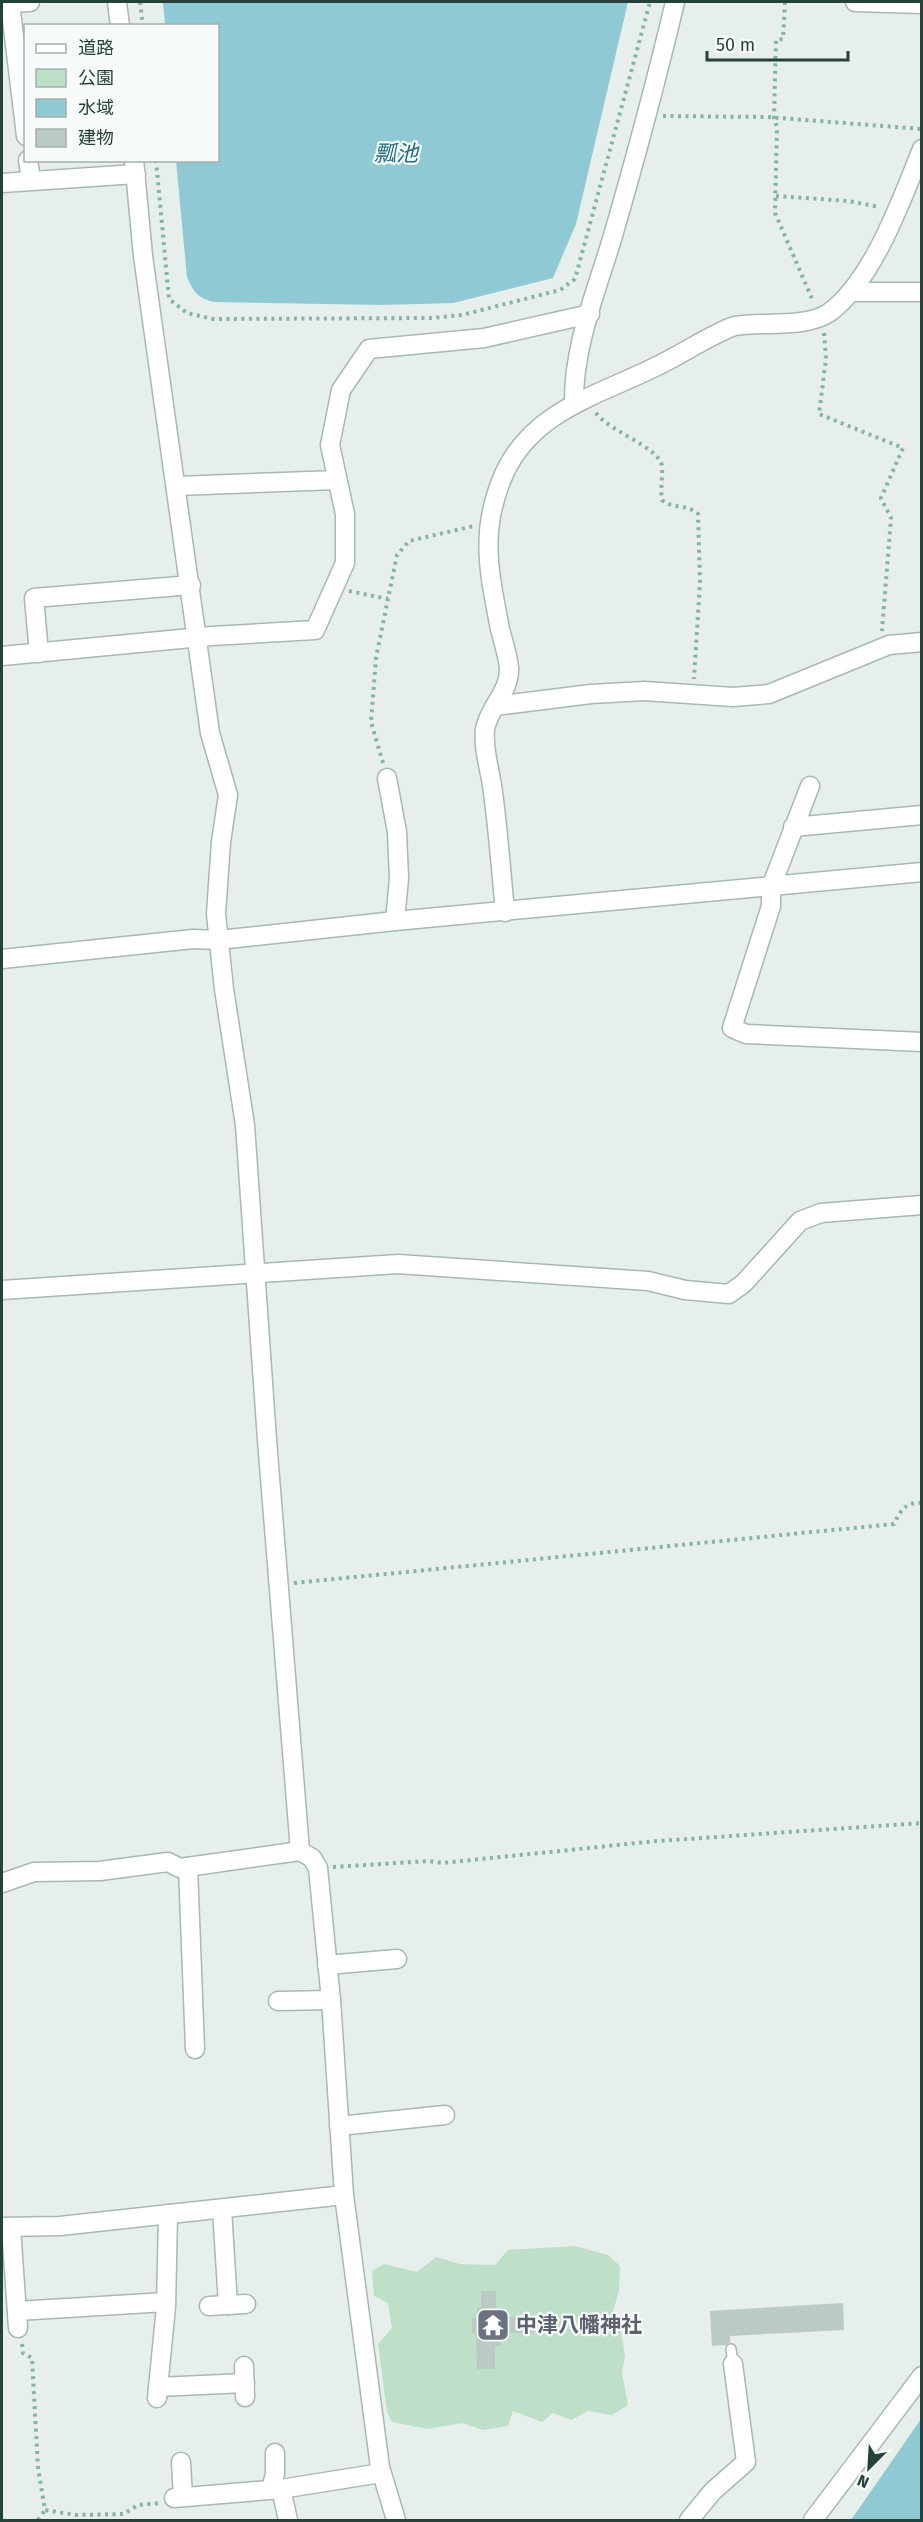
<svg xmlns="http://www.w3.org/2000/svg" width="923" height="2522" font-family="'Fira Sans','Noto Sans JP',sans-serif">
<rect width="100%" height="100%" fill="#e6efeb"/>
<polygon fill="#bfe0c8" points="575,2246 608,2255 620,2266 619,2290 611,2319 620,2325 625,2356 622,2372 628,2405 612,2415 588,2411 571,2420 553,2413 542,2422 513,2411 508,2426 483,2430 462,2423 428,2429 392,2422 387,2412 378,2344 392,2328 388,2303 374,2296 372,2271 384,2264 417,2272 436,2257 460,2264 495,2265 508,2250"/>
<g fill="#8ec9d4">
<path d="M163,2H628L576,224L553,278L453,303L382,305L215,302C199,299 193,292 187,277L176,161L218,160V26L165,25Z"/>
<polygon points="921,2419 921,2520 851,2520"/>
</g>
<g fill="#bbcac4">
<polygon points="481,2291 496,2291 496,2308 500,2308 500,2317 534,2317 534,2333 501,2333 501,2346 495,2346 495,2369 477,2369 476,2334 472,2333 472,2318 477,2318 477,2308 481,2308"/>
<polygon points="843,2303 844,2330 730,2336 730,2342 726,2345 712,2346 710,2311"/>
</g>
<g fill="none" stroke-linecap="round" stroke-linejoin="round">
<g stroke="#a8b8b2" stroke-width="12">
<polyline id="service" points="731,2349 733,2364"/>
</g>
<g stroke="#a8b8b2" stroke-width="21">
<g id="minor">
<polyline points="117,2 120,26"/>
<polyline points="855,2 922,4"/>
<polyline points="2,3 30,2"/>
<polyline points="10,3 26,136"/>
<polyline points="28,160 31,180"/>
<polyline points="134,160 143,256 210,733 228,795 221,842 216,914 224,989 245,1125 267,1440 300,1851 312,1858 318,1868 331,2000 344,2195 380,2467 396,2520"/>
<polyline points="2,183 136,174"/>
<polyline points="851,292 922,292"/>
<path d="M574,403C573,348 596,292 612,239C635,160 656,82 675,2"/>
<polyline points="177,486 337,480"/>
<polyline points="39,653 34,598 191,585"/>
<polyline points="2,656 212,636 315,630 345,563 345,514 330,445 341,390 369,349 484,338 590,314"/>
<polyline points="495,706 591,694 644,691 733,697 769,694 889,645 922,642"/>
<polyline points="387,778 397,832 399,878 395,921"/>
<polyline points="810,786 771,887 771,906 732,1028 746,1034 922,1042"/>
<polyline points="793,827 922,815"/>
<path d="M505,912C501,870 498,827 492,785C489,767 483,747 485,729C489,707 510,692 509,668C508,656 503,641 500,629C489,571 479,531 504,474C534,408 604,394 663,363C680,355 719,330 735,326C762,321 806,329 830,312C873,280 902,199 922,149"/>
<polyline points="2,1290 398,1264 648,1281 685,1290 729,1294 744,1283 800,1221 821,1213 922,1205"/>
<polyline points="188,1867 195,2049"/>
<polyline points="2,1883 34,1872 100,1871 168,1862 180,1868 300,1851"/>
<polyline points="327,1965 397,1959"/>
<polyline points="278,2001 331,2000"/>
<polyline points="339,2126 445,2115"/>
<polyline points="222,2209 228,2305"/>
<polyline points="2,2227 60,2226 344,2195"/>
<polyline points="11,2227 18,2328"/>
<polyline points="209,2306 246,2304"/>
<polyline points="17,2311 166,2302"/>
<polyline points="244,2366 245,2397"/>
<polyline points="158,2387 245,2383"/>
<polyline points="157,2398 166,2307 168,2214"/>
<polyline points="181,2462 183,2497"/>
<polyline points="271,2489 275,2474 275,2453"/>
<polyline points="281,2489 288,2520"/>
<polyline points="174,2498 281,2489 381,2473"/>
<polyline points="689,2520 713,2491 746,2462 733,2364"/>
<polyline points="813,2520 922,2376"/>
</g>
</g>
<g stroke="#a8b8b2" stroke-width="21">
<polyline id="tertiary" points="2,959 193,939 219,940 395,921 922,872"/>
</g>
<g stroke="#86b3a5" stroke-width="4" stroke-dasharray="3 4.5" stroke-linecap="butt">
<polyline points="140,2 143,26"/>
<polyline points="785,2 783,39 776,40 774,118 777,127 775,213 813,301"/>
<polyline points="663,116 767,117 922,129"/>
<polyline points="156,160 169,299 187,313 213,319 431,318 462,315 560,290 575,279 650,2"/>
<polyline points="776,196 848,201 880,207"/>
<polyline points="824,333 826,359 819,414 903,448 881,498 891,518 882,631"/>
<path d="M596,413C610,432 659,447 662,466C663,477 660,488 662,500C672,509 688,504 698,514L700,582L694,679"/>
<polyline points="349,591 388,599 397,555 409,541 474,526"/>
<polyline points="383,763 371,722 376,658 388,599"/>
<path d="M294,1583L894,1524C901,1510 905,1502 922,1503"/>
<polyline points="333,1867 429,1861 442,1863 657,1841 922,1823"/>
<polyline points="22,2344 23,2353 32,2358 38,2468 45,2510 76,2515 124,2514 138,2505 160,2503"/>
<polyline points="38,2520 45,2510"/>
</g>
<use href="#service" stroke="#fff" stroke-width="9"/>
<use href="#minor" stroke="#fff" stroke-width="18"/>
<use href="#tertiary" stroke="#fff" stroke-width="18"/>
</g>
<defs>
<g id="temple-square" transform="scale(1.725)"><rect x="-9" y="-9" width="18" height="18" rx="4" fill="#6b7280" stroke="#f7fbf9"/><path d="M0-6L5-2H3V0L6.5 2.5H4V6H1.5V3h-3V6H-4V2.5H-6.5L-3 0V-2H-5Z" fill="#fff"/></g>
</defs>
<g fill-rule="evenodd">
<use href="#temple-square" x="493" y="2325"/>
</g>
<g text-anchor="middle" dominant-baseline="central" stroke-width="4.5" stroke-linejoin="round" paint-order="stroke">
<g font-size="21" font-weight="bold" fill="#5b616d" stroke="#f7fbf9" text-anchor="start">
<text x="516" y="2325">中津八幡神社</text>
</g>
<g font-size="22" font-style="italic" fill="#1c6f80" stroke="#f7fbf9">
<text x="396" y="153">瓢池</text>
</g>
</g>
<rect width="923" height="2522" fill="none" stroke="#24423a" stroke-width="6"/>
<rect x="24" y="24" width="195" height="138" fill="#f7fbf9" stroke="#a3b1ad" stroke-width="1.5"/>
<rect x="36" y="44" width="30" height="9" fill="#ffffff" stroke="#a3b1ad" stroke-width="1.5"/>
<text x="78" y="54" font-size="18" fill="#24423a">道路</text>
<rect x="36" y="69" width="30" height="18" fill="#bfe0c8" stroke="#a3b1ad" stroke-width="1.5"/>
<text x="78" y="84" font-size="18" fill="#24423a">公園</text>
<rect x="36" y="99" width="30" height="18" fill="#8ec9d4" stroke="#a3b1ad" stroke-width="1.5"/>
<text x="78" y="114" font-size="18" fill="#24423a">水域</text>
<rect x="36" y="129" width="30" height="18" fill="#bbcac4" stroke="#a3b1ad" stroke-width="1.5"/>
<text x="78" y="144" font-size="18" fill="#24423a">建物</text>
<g transform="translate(869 2468) rotate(204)" stroke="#f7fbf9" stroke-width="4.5" paint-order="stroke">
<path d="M0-4.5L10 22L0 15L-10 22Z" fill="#24423a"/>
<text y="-9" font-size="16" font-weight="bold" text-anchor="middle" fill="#24423a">N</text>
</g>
<path d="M707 51v9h141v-9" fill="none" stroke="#24423a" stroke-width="3"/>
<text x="716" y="51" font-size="18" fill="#24423a" stroke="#f7fbf9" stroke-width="4.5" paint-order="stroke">50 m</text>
</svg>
